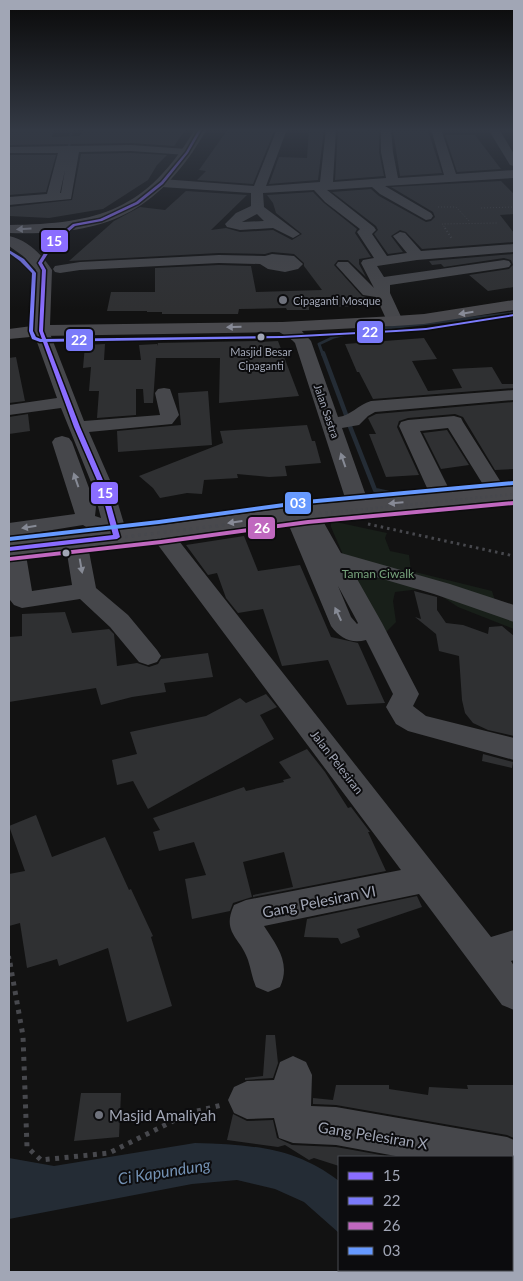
<svg xmlns="http://www.w3.org/2000/svg" width="523" height="1281" font-family="Lato,sans-serif">
<rect width="100%" height="100%" fill="#121212"/>
<polygon fill="#181f19" points="331,521 387,533 385,538 390,551 409,555 411,571 492,591 496,604 514,610 514,629 458,607 440,595 420,589 395,592 393,601 396,622 386,632 374,626 331,527"/>
<path fill="#242c35" d="M195,1143C250,1145 293,1146 339,1181V1233L304,1202L275,1189L237,1180L192,1184L9,1219V1158L54,1166Z"/>
<g fill="none" stroke-linecap="round" stroke-linejoin="round">
<polyline stroke="#242c35" stroke-width="2.5" points="69,146 72,129"/>
<polyline stroke="#242c35" stroke-width="3" points="323,355 319,344 334,337 354,332 514,313"/>
<g stroke="#242c35" stroke-width="4.5">
<polyline points="323,353 348,420"/>
<polyline points="349,424 375,490 397,495 436,491"/>
<polyline points="498,486 514,484"/>
</g>
</g>
<g fill="#2f3032">
<polygon points="9,129 54,129 52,137 79,136 85,129 186,129 174,146 131,143 9,145"/>
<polygon points="228,129 275,129 253,184 197,180 206,171 199,170"/>
<polygon points="309,129 324,129 318,180 269,184 279,157 307,158"/>
<polygon points="338,129 379,131 379,152 384,176 335,180"/>
<polygon points="393,131 428,131 442,173 400,176"/>
<polygon points="445,135 475,135 501,169 457,172"/>
<polygon points="131,153 167,155 157,165 148,180 103,209 49,218 9,216 9,207 72,200 81,154"/>
<polygon points="9,155 56,155 46,192 9,195"/>
<polygon points="501,181 514,194 514,214 500,215 514,233 514,242 422,249 406,232 400,230 391,236 403,252 388,254 374,234 378,230 376,226 332,192 371,189 379,196 426,222 431,221 435,217 433,212 391,187"/>
<polygon points="186,191 247,195 211,230 226,228 240,232 273,230 292,240 302,234 276,213 273,203 267,195 313,192 324,203 357,229 355,233 371,257 359,259 359,264 366,277 348,260 338,260 334,265 362,296 375,299 378,306 309,307 309,310 287,310 286,308 239,309 238,314 162,314 162,312 147,312 147,311 107,311 111,292 155,292 155,268 219,265 251,266 256,292 322,290 304,266 304,263 294,254 272,252 265,254 219,253 69,261 114,221 140,207 165,210"/>
<polygon points="514,254 514,287 488,291 469,275 509,269 513,265 511,260 504,258 444,267 441,264 432,265 429,261"/>
<polygon points="424,338 437,359 412,361 428,391 462,388 452,369 492,367 502,384 514,384 514,388 373,399 359,372 357,372 345,344"/>
<polygon points="258,341 258,342 278,341 299,396 219,403 220,358 156,358 153,403 144,403 143,389 136,389 136,415 97,418 99,391 89,391 91,367 83,368 85,345 105,344 104,360 141,360 139,345 157,344 157,346 158,343"/>
<polygon points="16,357 25,401 9,403 9,358"/>
<polygon points="208,391 212,445 118,452 117,431 181,425 178,393"/>
<polygon points="514,402 514,469 495,470 463,417 455,414 408,418 399,421 397,427 419,475 386,477 369,434 376,434 368,418 376,414"/>
<polygon points="28,414 30,431 9,434 9,417"/>
<polygon points="307,425 312,441 315,441 321,463 285,466 287,476 269,477 237,474 238,478 204,480 202,494 187,493 160,498 153,488 139,476 223,443 220,431"/>
<polygon points="447,430 469,465 441,469 423,433"/>
<polygon points="244,536 258,571 300,565 331,637 358,643 385,703 347,705 328,660 282,666 263,609 238,613 226,598 217,573 208,575 186,545"/>
<polygon points="414,591 437,597 437,610 446,623 463,625 488,634 489,627 502,626 514,636 514,736 488,730 473,723 465,713 462,700 459,656 439,651 436,634 415,617 421,619"/>
<polygon points="65,612 72,633 109,629 114,634 117,666 137,663 149,667 158,664 161,659 208,653 213,677 164,683 166,692 132,697 101,705 96,688 9,702 9,637 22,636 22,614"/>
<polygon points="266,694 277,707 260,715 274,739 148,809 133,781 117,785 112,760 137,754 130,732 206,716 240,698 246,703"/>
<polygon points="307,749 325,772 348,808 351,807 370,832 368,832 386,871 253,897 253,895 293,887 284,852 243,862 252,897 233,903 230,911 192,919 185,879 206,875 194,842 159,851 153,832 160,830 153,818 244,787 246,791 284,782 283,780 291,778 279,762"/>
<polygon points="483,754 513,762 512,768 482,761"/>
<polygon points="36,815 52,857 105,837 129,890 131,889 153,936 151,937 172,1006 127,1022 108,948 59,966 57,959 27,968 20,923 9,926 9,874 25,871 9,826"/>
<polygon points="417,896 422,907 357,929 360,937 341,944 338,938 304,937 307,919"/>
<polygon points="266,1035 275,1035 278,1063 273,1078 245,1080 245,1078 263,1076"/>
<polygon points="336,1085 389,1085 389,1089 428,1095 429,1087 468,1089 467,1085 514,1085 514,1138 507,1135 336,1105 313,1104 313,1098 333,1100"/>
<polygon points="81,1093 121,1093 119,1137 74,1141"/>
<polygon points="233,1114 247,1121 273,1120 277,1138 292,1145 336,1147 392,1157 339,1157 339,1166 314,1158 309,1160 285,1145 278,1147 227,1140"/>
</g>
<g fill="none" stroke-linecap="round" stroke-linejoin="round">
<g stroke="#47484d" stroke-width="1" stroke-dasharray="1 2" stroke-linecap="butt">
<polyline points="438,207 456,207 470,222"/>
<polyline points="481,208 514,207"/>
<polyline points="446,229 442,224 497,223"/>
</g>
<polyline stroke="#47484d" stroke-width="2" stroke-dasharray="1 2.5" stroke-linecap="butt" points="445,228 452,239"/>
<polyline stroke="#47484d" stroke-width="3" stroke-dasharray="2.5 4" stroke-linecap="butt" points="368,524 514,556"/>
<polyline stroke="#47484d" stroke-width="4" stroke-dasharray="3 4.5" stroke-linecap="butt" points="9,956 10,964"/>
<polyline stroke="#47484d" stroke-width="5" stroke-dasharray="4 5.5" stroke-linecap="butt" points="10,963 23,1036 27,1147 41,1160 109,1153 189,1113 222,1105"/>
<g fill="#46474b" fill-rule="evenodd">
<path d="M277,129H287L266,186L320,182L326,129H336L333,182L386,178L381,152V129H391L393,152L398,178L444,175L431,129H441L456,174L514,170V178L385,186L431,213L433,216L431,219L426,220L380,194L372,187L327,190L374,227L376,230L372,234L387,256L407,253L393,236L400,232L405,233L421,251L514,244V252L417,260L377,266L384,277L504,260L509,261L511,264L509,267L504,268L390,285V293L403,321L401,324H389L387,321L376,297L363,295L336,265L338,262H348L374,288L361,263L363,260L374,258L357,232L360,229L325,202L314,190L263,193L264,207L300,234L293,238L273,228L240,230L227,227L225,224L236,213L251,206V193L162,187L156,183L162,179L254,186ZM257,214L264,221L242,222Z"/>
<polygon points="488,129 499,129 514,154 514,166 510,165"/>
<path d="M131,145L187,149L193,152L187,155L131,151L79,152L71,199L9,205V197L47,194L58,153H9V147ZM65,170L61,193H60Z"/>
<polygon points="272,254 294,256 303,264 298,269 285,272 268,269 260,264 219,263 80,270 60,273 55,272 53,269 55,266 80,262 219,255 265,256"/>
<path d="M282,322L300,329L311,341L338,417C350,416 358,405 371,401L514,390V400L375,412L368,416L359,425L342,428L370,507L367,512L359,513L351,512L348,507L295,343C289,336 279,334 274,327L276,324Z"/>
<path d="M41,326L47,328L49,331L84,421L160,415L155,393L158,389L164,388L170,389L179,415L172,424L89,432L113,487L128,537L125,542C109,546 96,533 83,525L9,537V523L75,514L52,442L55,438L62,436L69,438L72,442L96,507L95,516L101,518L93,487L61,408L9,415V405L57,398L33,331L35,328Z"/>
<polygon points="454,416 461,418 463,422 509,495 506,499 499,501 492,499 448,428 420,431 454,499 450,503 443,505 436,503 432,499 399,426 401,422 408,420"/>
<path d="M307,506L315,507L341,553L450,584L514,605V622L434,594L352,570L382,623L419,694L413,706L426,716L514,738V760L408,731L396,724L386,707L393,694L366,640C351,644 340,638 331,626L290,528L293,523L302,522L296,512L299,507ZM338,586L358,623L357,624L351,617Z"/>
<path d="M160,525L168,527L491,937L514,930V960L511,961L514,966V1010L502,1005L419,894L264,926C277,946 291,963 280,987L268,992L256,987C252,978 251,969 248,960C241,938 221,933 234,905L246,900L401,870L152,537L149,532L152,527Z"/>
<polygon points="76,534 84,536 87,541 96,588 128,615 157,650 161,656 157,662 148,665 139,662 110,627 80,599 22,608 14,605 10,600 9,543 14,542 22,544 25,549 32,591 72,585 65,541 68,536"/>
<polygon points="293,1056 306,1062 312,1075 311,1106 336,1107 507,1137 514,1140 514,1174 512,1175 512,1157 401,1157 336,1145 293,1143 279,1138 274,1118 247,1119 234,1113 228,1100 234,1087 247,1081 274,1080 280,1062"/>
</g>
<g fill="#49494d" fill-rule="evenodd">
<path d="M195,129H207C158,214 105,236 9,233V225C99,224 147,210 195,129Z"/>
<path d="M9,236C28,240 42,255 52,270L50,325L282,322L395,316L424,314L514,300V310L424,324L395,326L282,332L41,336L9,339V329L32,326L36,270L23,256L9,246Z"/>
<polygon points="514,486 514,500 307,519 160,539 9,556 9,541 160,525 307,505"/>
</g>
<polyline stroke="#47484d" stroke-width="2.5" stroke-dasharray="2 3" stroke-linecap="butt" points="326,513 514,494"/>
<polyline stroke="#47484d" stroke-width="3" stroke-dasharray="2.5 4" stroke-linecap="butt" points="9,551 339,511"/>
<g stroke="#0c0c0e" stroke-width="3">
<polygon id="bus-1" points="199,129 202,129 188,153 163,184 138,204 102,221 75,226 54,244 42,263 46,270 43,331 80,427 106,487 120,537 117,539 9,551 9,547 113,535 100,487 74,427 39,331 42,270 38,263 51,242 73,224 100,219 136,202 161,182 186,152"/>
</g>
<g stroke="#0c0c0e" stroke-width="3">
<polygon id="bus-2" points="9,250 24,259 36,273 33,331 36,337 41,339 282,336 396,330 426,328 514,314 514,316 426,330 396,332 282,338 40,342 32,339 29,331 32,273 20,261 9,253"/>
</g>
<g stroke="#0c0c0e" stroke-width="3">
<polygon id="bus-3" points="514,501 514,505 308,524 161,544 9,561 9,557 10,557 161,540 308,520"/>
</g>
<g stroke="#0c0c0e" stroke-width="3">
<polygon id="bus-4" points="514,481 514,485 513,485 306,504 159,524 9,541 9,537 159,520 306,500"/>
</g>
<use href="#bus-1" fill="#8a6dff" fill-rule="evenodd"/>
<use href="#bus-2" fill="#7a7afa" fill-rule="evenodd"/>
<use href="#bus-3" fill="#c068bf" fill-rule="evenodd"/>
<use href="#bus-4" fill="#69f" fill-rule="evenodd"/>
</g>
<defs><path id="oneway-solid" d="M-6-.8H1V-3.2L6.5 0L1 3.2V.8H-6Z" transform="scale(1.25)"/></defs>
<g fill="#878a96">
<use href="#oneway-solid" transform="translate(24 229) rotate(177)"/>
<use href="#oneway-solid" transform="translate(466 313) rotate(171)"/>
<use href="#oneway-solid" transform="translate(234 327) rotate(179)"/>
<use href="#oneway-solid" transform="translate(396 503) rotate(175)"/>
<use href="#oneway-solid" transform="translate(235 522) rotate(172)"/>
</g>
<g fill="#868a95">
<use href="#oneway-solid" transform="translate(343 460) rotate(-109)"/>
<use href="#oneway-solid" transform="translate(76 480) rotate(-109)"/>
<use href="#oneway-solid" transform="translate(29 527) rotate(171)"/>
<use href="#oneway-solid" transform="translate(81 566) rotate(80)"/>
<use href="#oneway-solid" transform="translate(338 614) rotate(-115)"/>
</g>
<linearGradient id="sky" x2="0" y2="1"><stop stop-color="#0a0a0a"/><stop offset="0.42" stop-color="#333944"/><stop offset="1" stop-color="#333944" stop-opacity="0"/></linearGradient>
<rect width="523" height="309" fill="url(#sky)"/>
<g fill="#6f727c" stroke="#0c0c0e" stroke-width="2">
<circle cx="283" cy="300" r="5"/>
<circle cx="99" cy="1115" r="5"/>
</g>
<g fill="#a1a6b5" stroke="#0c0c0e" stroke-width="2">
<circle cx="261" cy="337" r="4.5"/>
<circle cx="66" cy="553" r="4.5"/>
</g>
<g text-anchor="middle" dominant-baseline="central" stroke-width="4" stroke-linejoin="round" paint-order="stroke">
<g font-size="11" fill="#a1a6b5" stroke="#0c0c0e" text-anchor="start">
<text x="293" y="300">Cipaganti Mosque</text>
</g>
<g font-size="11" fill="#a1a6b5" stroke="#0c0c0e">
<text x="261" y="351">Masjid Besar<tspan x="261" dy="14">Cipaganti</tspan></text>
</g>
<g font-size="11" fill="#a1a6b5" stroke="#0c0c0e">
<text transform="translate(327 411) rotate(71)">Jalan Sastra</text>
</g>
<g font-size="12" fill="#76a27b" stroke="#0c0c0e">
<text x="378" y="573">Taman Ciwalk</text>
</g>
<g font-size="12" fill="#a1a6b5" stroke="#0c0c0e">
<text transform="translate(337 762) rotate(52)">Jalan Pelesiran</text>
</g>
<g font-size="15" fill="#a1a6b5" stroke="#0c0c0e">
<text transform="translate(319 901) rotate(-11)">Gang Pelesiran VI</text>
<text transform="translate(373 1135) rotate(9)">Gang Pelesiran X</text>
</g>
<g font-size="15" fill="#a1a6b5" stroke="#0c0c0e" text-anchor="start">
<text x="109" y="1115">Masjid Amaliyah</text>
</g>
<g font-size="16" font-style="italic" fill="#7492b4" stroke="#0c0c0e">
<text transform="translate(164 1171) rotate(-9)">Ci Kapundung</text>
</g>
</g>
<g stroke="#0c0c0e" stroke-width="2">
<rect x="40" y="229" width="29" height="24" rx="5" fill="#8a6dff"/>
<rect x="356" y="320" width="28" height="24" rx="5" fill="#7a7afa"/>
<rect x="65" y="328" width="29" height="24" rx="5" fill="#7a7afa"/>
<rect x="90" y="481" width="29" height="24" rx="5" fill="#8a6dff"/>
<rect x="284" y="491" width="28" height="24" rx="5" fill="#69f"/>
<rect x="247" y="516" width="29" height="24" rx="5" fill="#c068bf"/>
</g>
<g font-size="14" text-anchor="middle" font-weight="bold" fill="#fff">
<text x="54" y="246">15</text>
<text x="370" y="337">22</text>
<text x="79" y="345">22</text>
<text x="105" y="498">15</text>
<text x="298" y="508">03</text>
<text x="262" y="533">26</text>
</g>
<rect width="523" height="1281" fill="none" stroke="#a1a6b5" stroke-width="20"/>
<rect x="338" y="1156" width="175" height="115" fill="#0c0c0e" stroke="#484a51"/>
<rect x="348" y="1172" width="25" height="8" fill="#8a6dff" stroke="#484a51"/>
<text x="383" y="1181" font-size="15" fill="#a1a6b5">15</text>
<rect x="348" y="1197" width="25" height="8" fill="#7a7afa" stroke="#484a51"/>
<text x="383" y="1206" font-size="15" fill="#a1a6b5">22</text>
<rect x="348" y="1222" width="25" height="8" fill="#c068bf" stroke="#484a51"/>
<text x="383" y="1231" font-size="15" fill="#a1a6b5">26</text>
<rect x="348" y="1247" width="25" height="8" fill="#6699ff" stroke="#484a51"/>
<text x="383" y="1256" font-size="15" fill="#a1a6b5">03</text>
</svg>
